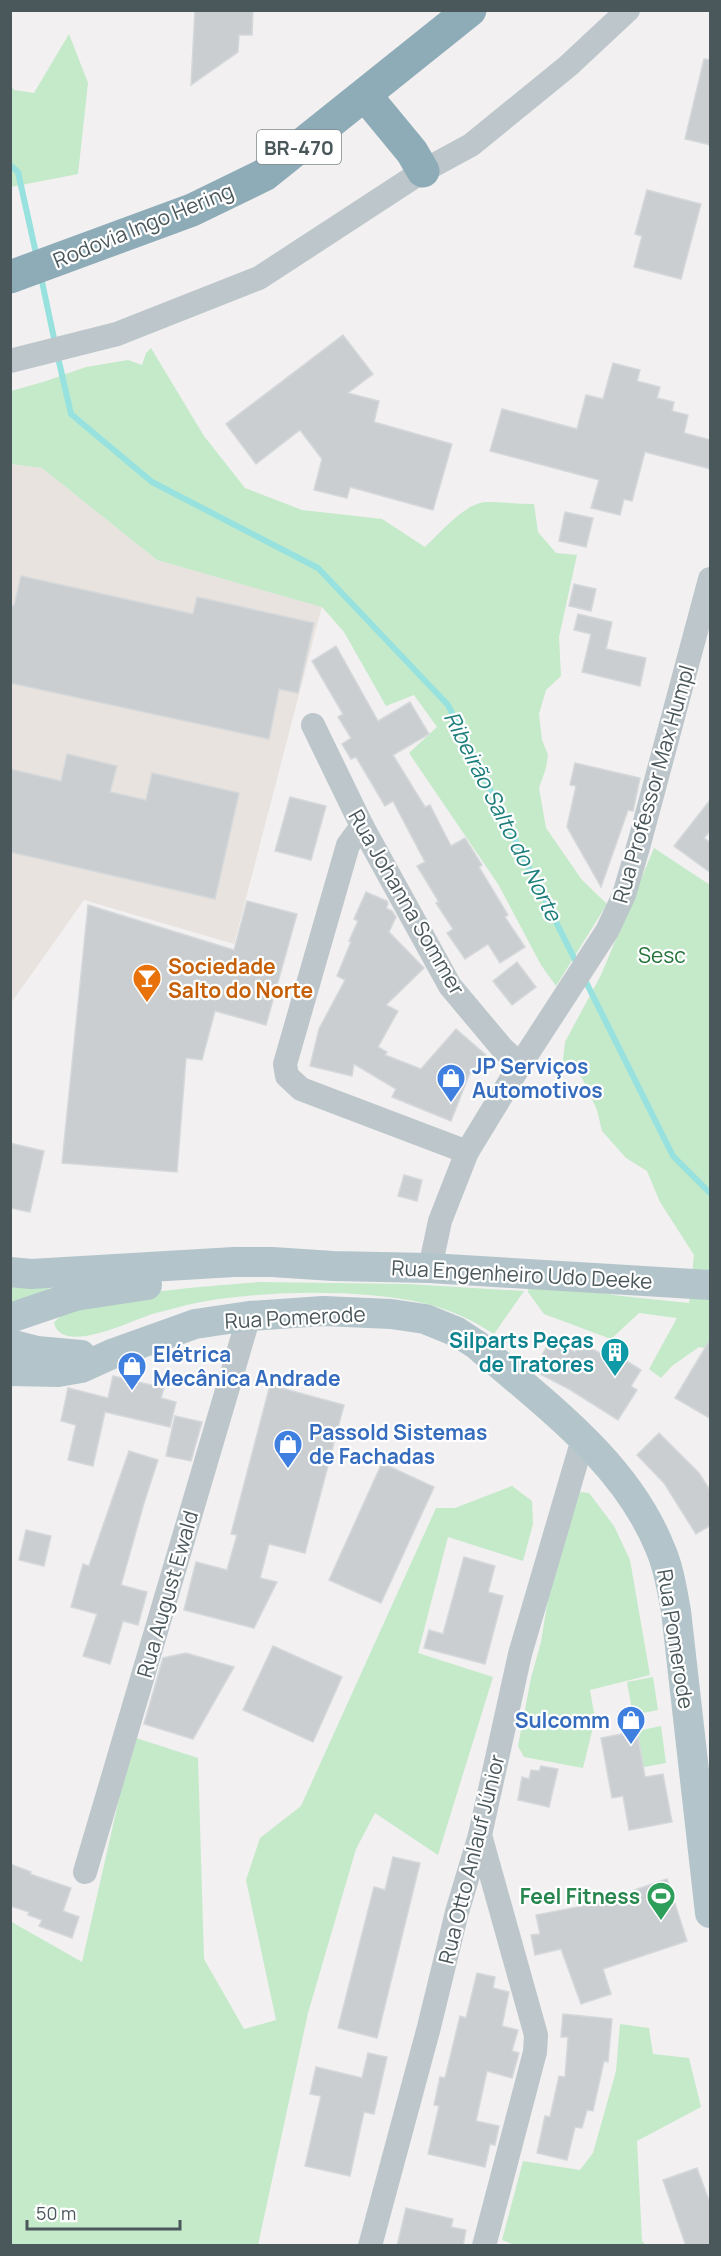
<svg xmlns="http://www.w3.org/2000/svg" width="721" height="2256" font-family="Manrope,sans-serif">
<rect width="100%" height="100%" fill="#f2f0f0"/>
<polygon fill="#e8e3de" points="11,464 42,468 157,560 322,606 234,944 84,900 11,1003"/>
<g fill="#c4eaca">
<polygon points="69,34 88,83 78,174 11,187 11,86 14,90 34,93"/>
<path d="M151,348L204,436L245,488L302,510L382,519L425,547C440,533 465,503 486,502C502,502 518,504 534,504L538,532L556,553L577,555L559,637L561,676L546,690L539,714L542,740L548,755L546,768L539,788L546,828L582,880L607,904L556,986L541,965L498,884L409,753L437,727L414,695L386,706L344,632L322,607L157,560L42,468L11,464V391L43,382L86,367L128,360L142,365L146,353Z"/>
<polygon points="654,848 710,885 710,1349 699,1347 672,1366 661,1378 649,1369 677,1318 639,1313 611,1339 544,1314 528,1292 529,1282 621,1296 689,1303 694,1255 660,1202 647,1171 626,1158 602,1131 597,1110 582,1078 563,1060 565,1042 601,975"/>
<path d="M258,1282L408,1284L524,1291L494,1334C472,1320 449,1309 423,1303C357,1288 249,1290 183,1306C173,1309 162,1311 152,1314C133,1320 62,1356 54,1323C75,1293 218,1286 258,1282Z"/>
<polygon points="11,1284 49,1285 49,1289 11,1303"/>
<polygon points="512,1486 532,1501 533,1524 523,1561 448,1537 418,1653 493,1677 438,1855 375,1813 356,1849 308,2013 258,2245 11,2245 10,1921 82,1962 133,1737 198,1758 204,1959 244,2029 276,2020 246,1880 260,1838 301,1806 436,1508 455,1508"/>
<polygon points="580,1492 589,1493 614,1526 630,1560 650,1675 590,1690 595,1719 583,1768 524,1757 518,1746 531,1678 541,1642 547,1605 558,1559 568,1518"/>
<polygon points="653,1677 658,1710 633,1715 627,1682"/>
<polygon points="661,1726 666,1763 639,1768 637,1731"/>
<polygon points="620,2024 649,2028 653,2054 689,2058 701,2107 637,2141 642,2241 646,2245 517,2246 502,2240 523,2161 580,2170 593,2153 616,2071"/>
</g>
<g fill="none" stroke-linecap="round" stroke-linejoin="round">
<g stroke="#97e1df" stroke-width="6">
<polyline points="10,165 18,172 37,258"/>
<polyline points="41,277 55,343"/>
<polyline points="57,353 71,414 152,482 318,568 448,705 578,966"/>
<polyline points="584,978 673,1156 710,1193"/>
</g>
</g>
<g fill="#caced1" stroke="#d5d8da" stroke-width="1.5">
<polygon points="195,10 253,10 252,35 239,35 238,52 191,85"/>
<polygon points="704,59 711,60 711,145 685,139"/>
<polygon points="647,190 701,204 681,279 634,267 642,236 635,234"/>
<polygon points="343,335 373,374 348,393 379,401 374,422 452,444 433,510 350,487 347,498 314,490 322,459 300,430 256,464 226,424"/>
<polygon points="613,363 640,370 637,381 660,387 657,398 674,402 672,411 688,415 684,433 711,440 711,469 645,452 632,501 624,499 620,515 591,508 599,480 490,451 502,409 577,429 586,395 603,399"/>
<polygon points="565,512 593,518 586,547 559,541"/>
<polygon points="21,576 193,614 197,597 314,623 298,693 279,689 269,739 10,683 10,605 14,606"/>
<polygon points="574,584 596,589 591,611 569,606"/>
<polygon points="578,614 612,622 606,649 646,658 640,686 582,672 591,634 574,630"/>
<polygon points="336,646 378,721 410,702 429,734 393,755 425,807 430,805 451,846 465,838 482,865 479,867 508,915 505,917 525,947 500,963 488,944 465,959 447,933 453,929 436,903 439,902 417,866 425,862 393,801 385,806 356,757 351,759 342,744 351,738 338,717 343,714 312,661"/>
<polygon points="67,754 117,766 110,792 146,800 152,773 239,793 215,899 10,852 10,769 61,781"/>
<polygon points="575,763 640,778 633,811 628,810 601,887 567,827 576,786 570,785"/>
<polygon points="290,797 326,806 311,860 275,851"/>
<polygon points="711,799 711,830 704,838 711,843 711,873 674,846"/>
<polygon points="366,892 387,901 388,904 386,908 392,911 396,917 389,932 424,968 386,1005 398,1011 378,1047 387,1052 385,1055 421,1069 456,1029 486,1055 469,1075 451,1121 392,1097 396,1089 354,1064 352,1076 310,1066 319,1029 345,980 337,976 351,942 349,941 358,921 354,919"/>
<polygon points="247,901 297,914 266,1025 215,1011 202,1060 186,1058 177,1172 62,1163 88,905 234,950"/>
<polygon points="517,962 536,987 512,1005 493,981"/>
<polygon points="10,1143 44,1151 30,1212 10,1208"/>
<polygon points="404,1175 422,1180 417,1201 398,1196"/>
<polygon points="711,1338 711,1419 675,1398"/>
<polygon points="550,1340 575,1352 580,1343 608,1357 611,1351 641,1370 631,1386 637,1390 618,1420 569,1389 534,1371"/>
<polygon points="113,1376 164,1388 161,1398 176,1402 170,1427 105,1412 93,1466 68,1460 76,1425 61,1421 68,1388 108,1398"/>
<polygon points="270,1385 344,1405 305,1553 269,1544 260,1578 277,1582 254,1628 184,1610 196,1562 227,1570 237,1535 231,1534"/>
<polygon points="175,1416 202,1422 191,1461 166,1456"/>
<polygon points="659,1433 699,1473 711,1492 711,1525 696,1534 664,1483 637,1455"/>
<polygon points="129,1451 158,1460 144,1503 121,1585 147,1592 138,1625 123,1621 110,1664 83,1656 97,1614 71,1607 83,1564 89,1566"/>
<polygon points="382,1463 434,1487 381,1603 329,1580"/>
<polygon points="26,1530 51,1536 44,1566 19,1560"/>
<polygon points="464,1557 495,1566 488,1592 503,1596 485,1664 424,1648 429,1630 443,1634"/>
<polygon points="273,1646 342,1677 313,1742 243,1710"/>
<polygon points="186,1653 234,1667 193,1739 144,1724 163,1658"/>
<polygon points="637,1731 645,1777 663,1774 672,1822 629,1830 623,1796 612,1798 601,1738"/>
<polygon points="541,1766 558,1769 549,1807 518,1800 522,1777 529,1779 531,1770 539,1771"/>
<polygon points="393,1857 420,1863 377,2038 338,2028 374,1887 385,1890"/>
<polygon points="10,1864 31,1872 30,1874 71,1888 63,1911 79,1917 72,1938 39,1926 42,1920 28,1915 29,1912 10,1906"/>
<polygon points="667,1879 687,1941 603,1969 611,1994 581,2004 561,1949 535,1955 531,1935 540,1934 536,1915 593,1904"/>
<polygon points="477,1973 495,1977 493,1988 509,1992 502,2026 518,2030 512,2051 519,2053 512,2078 487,2071 476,2121 499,2126 495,2145 490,2144 485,2167 428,2154 439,2106 434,2105 440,2077 445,2078 460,2016 466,2018"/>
<polygon points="563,2014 612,2019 608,2062 604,2061 593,2111 587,2110 582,2128 575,2127 567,2160 537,2153 545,2116 550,2117 559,2076 565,2077 568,2037 561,2037"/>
<polygon points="368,2053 387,2057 374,2114 364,2112 350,2176 305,2166 321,2096 310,2094 316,2067 362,2078"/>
<polygon points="697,2168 711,2206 711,2246 686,2246 663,2180"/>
<polygon points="406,2208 453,2219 451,2227 466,2230 463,2246 397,2246"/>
</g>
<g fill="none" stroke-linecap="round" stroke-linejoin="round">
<g stroke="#bdc7cb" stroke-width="24">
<polyline points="10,361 117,334 259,278 423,171 471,145 568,66 628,10"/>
<polyline points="313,725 362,826 450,986 502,1048 520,1065"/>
<polyline points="362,826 348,845 285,1064 287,1076 301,1089 467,1152"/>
<polyline points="430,1268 440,1221 467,1152 520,1065 607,931 624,895 639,844 710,579"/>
<polyline points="480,1835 536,2035 535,2052 484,2246"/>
<polyline points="85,1872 249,1316"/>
<polyline points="370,2246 429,2027 457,1912 480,1835 520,1654 583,1439"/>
</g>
<g stroke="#b3c5cb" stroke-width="30">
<polyline points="10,1272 31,1274 234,1262 272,1262 333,1266 430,1268 710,1285"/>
<polyline points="10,1318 75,1296 147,1285"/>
<polyline points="10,1344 37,1351 81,1355"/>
<path d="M10,1371L58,1372L81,1368L114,1353L195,1324L249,1316L323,1311L391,1314L425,1319L457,1332L477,1345C545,1405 625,1461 660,1548C669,1568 672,1590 676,1611L710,1913"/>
</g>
<g stroke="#8eacb8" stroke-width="33">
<polyline points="365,95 412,152 423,171"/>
<polyline points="10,277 192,210 264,175 470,10"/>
</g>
</g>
<defs>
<g id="bar-pin" transform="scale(1.5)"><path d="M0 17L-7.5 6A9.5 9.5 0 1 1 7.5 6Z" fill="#e8710a" stroke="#fff"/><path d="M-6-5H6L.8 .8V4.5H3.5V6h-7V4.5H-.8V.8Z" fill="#fff"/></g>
<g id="shop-pin" transform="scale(1.5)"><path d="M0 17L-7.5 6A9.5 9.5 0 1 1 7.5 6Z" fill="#3f7fe0" stroke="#fff"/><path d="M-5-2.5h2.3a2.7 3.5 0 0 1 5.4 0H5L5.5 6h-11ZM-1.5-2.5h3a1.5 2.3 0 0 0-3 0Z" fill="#fff"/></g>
<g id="building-pin" transform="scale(1.5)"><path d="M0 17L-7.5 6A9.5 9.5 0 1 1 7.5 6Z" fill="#0f9aa8" stroke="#fff"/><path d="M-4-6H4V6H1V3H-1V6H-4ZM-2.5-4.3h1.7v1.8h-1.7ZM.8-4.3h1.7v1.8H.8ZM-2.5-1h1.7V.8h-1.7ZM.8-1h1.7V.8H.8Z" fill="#fff"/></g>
<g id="stadium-pin" transform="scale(1.5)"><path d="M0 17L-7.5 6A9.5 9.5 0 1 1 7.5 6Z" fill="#2e9e5b" stroke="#fff"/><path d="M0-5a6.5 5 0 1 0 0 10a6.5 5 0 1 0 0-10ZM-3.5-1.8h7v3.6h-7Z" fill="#fff"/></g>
</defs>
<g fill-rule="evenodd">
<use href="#bar-pin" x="147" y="978"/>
<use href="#shop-pin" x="451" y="1078"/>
<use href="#building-pin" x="615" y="1352"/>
<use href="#shop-pin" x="132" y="1366"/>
<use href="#shop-pin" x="288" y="1444"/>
<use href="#shop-pin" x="631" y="1720"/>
<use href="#stadium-pin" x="661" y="1896"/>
</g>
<g text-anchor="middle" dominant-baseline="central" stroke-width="4.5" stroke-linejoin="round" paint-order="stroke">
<rect fill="#fff" stroke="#80898c" stroke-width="1.5" x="257" y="130" width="84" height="34" rx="4.5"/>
<g font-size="20" font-weight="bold" fill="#4a575b">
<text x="299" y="147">BR-470</text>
</g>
<g font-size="21" fill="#4a575b" stroke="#fff">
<text transform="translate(143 225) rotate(-22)">Rodovia Ingo Hering</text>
<text transform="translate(653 784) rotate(-74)">Rua Professor Max Humpl</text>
<text transform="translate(407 902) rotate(60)">Rua Johanna Sommer</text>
<text transform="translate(522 1274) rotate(3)">Rua Engenheiro Udo Deeke</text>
<text transform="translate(295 1317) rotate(-3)">Rua Pomerode</text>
<text transform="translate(167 1594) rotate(-74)">Rua August Ewald</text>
<text transform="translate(676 1639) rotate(81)">Rua Pomerode</text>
<text transform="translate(471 1859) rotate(-76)">Rua Otto Anlauf Júnior</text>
</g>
<g font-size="21" fill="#237438" stroke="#fff">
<text x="662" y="955">Sesc</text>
</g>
<g font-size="21" font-weight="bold" fill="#c56008" stroke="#fff" text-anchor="start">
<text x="168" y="966">Sociedade<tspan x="168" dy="24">Salto do Norte</tspan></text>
</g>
<g font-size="21" font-weight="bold" fill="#366cbe" stroke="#fff" text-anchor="start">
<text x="472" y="1066">JP Serviços<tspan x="472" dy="24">Automotivos</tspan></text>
<text x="153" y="1354">Elétrica<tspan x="153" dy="24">Mecânica Andrade</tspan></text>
<text x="309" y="1432">Passold Sistemas<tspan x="309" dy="24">de Fachadas</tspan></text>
<text x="610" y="1720" text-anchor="end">Sulcomm</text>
</g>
<g font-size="21" font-weight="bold" fill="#0d838f" stroke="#fff" text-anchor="end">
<text x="594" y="1340">Silparts Peças<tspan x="594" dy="24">de Tratores</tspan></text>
</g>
<g font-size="21" font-weight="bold" fill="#27864d" stroke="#fff" text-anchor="end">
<text x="640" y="1896">Feel Fitness</text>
</g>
<g font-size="22" font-style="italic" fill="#1b7e7b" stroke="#fff">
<text transform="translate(503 816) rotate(63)">Ribeirão Salto do Norte</text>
</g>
</g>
<rect width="721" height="2256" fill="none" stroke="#4a575b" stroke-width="24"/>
<path d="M27 2220v9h153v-9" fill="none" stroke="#4a575b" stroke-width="3"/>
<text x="36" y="2220" font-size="18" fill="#4a575b" stroke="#ffffff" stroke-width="4.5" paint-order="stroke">50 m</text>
</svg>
